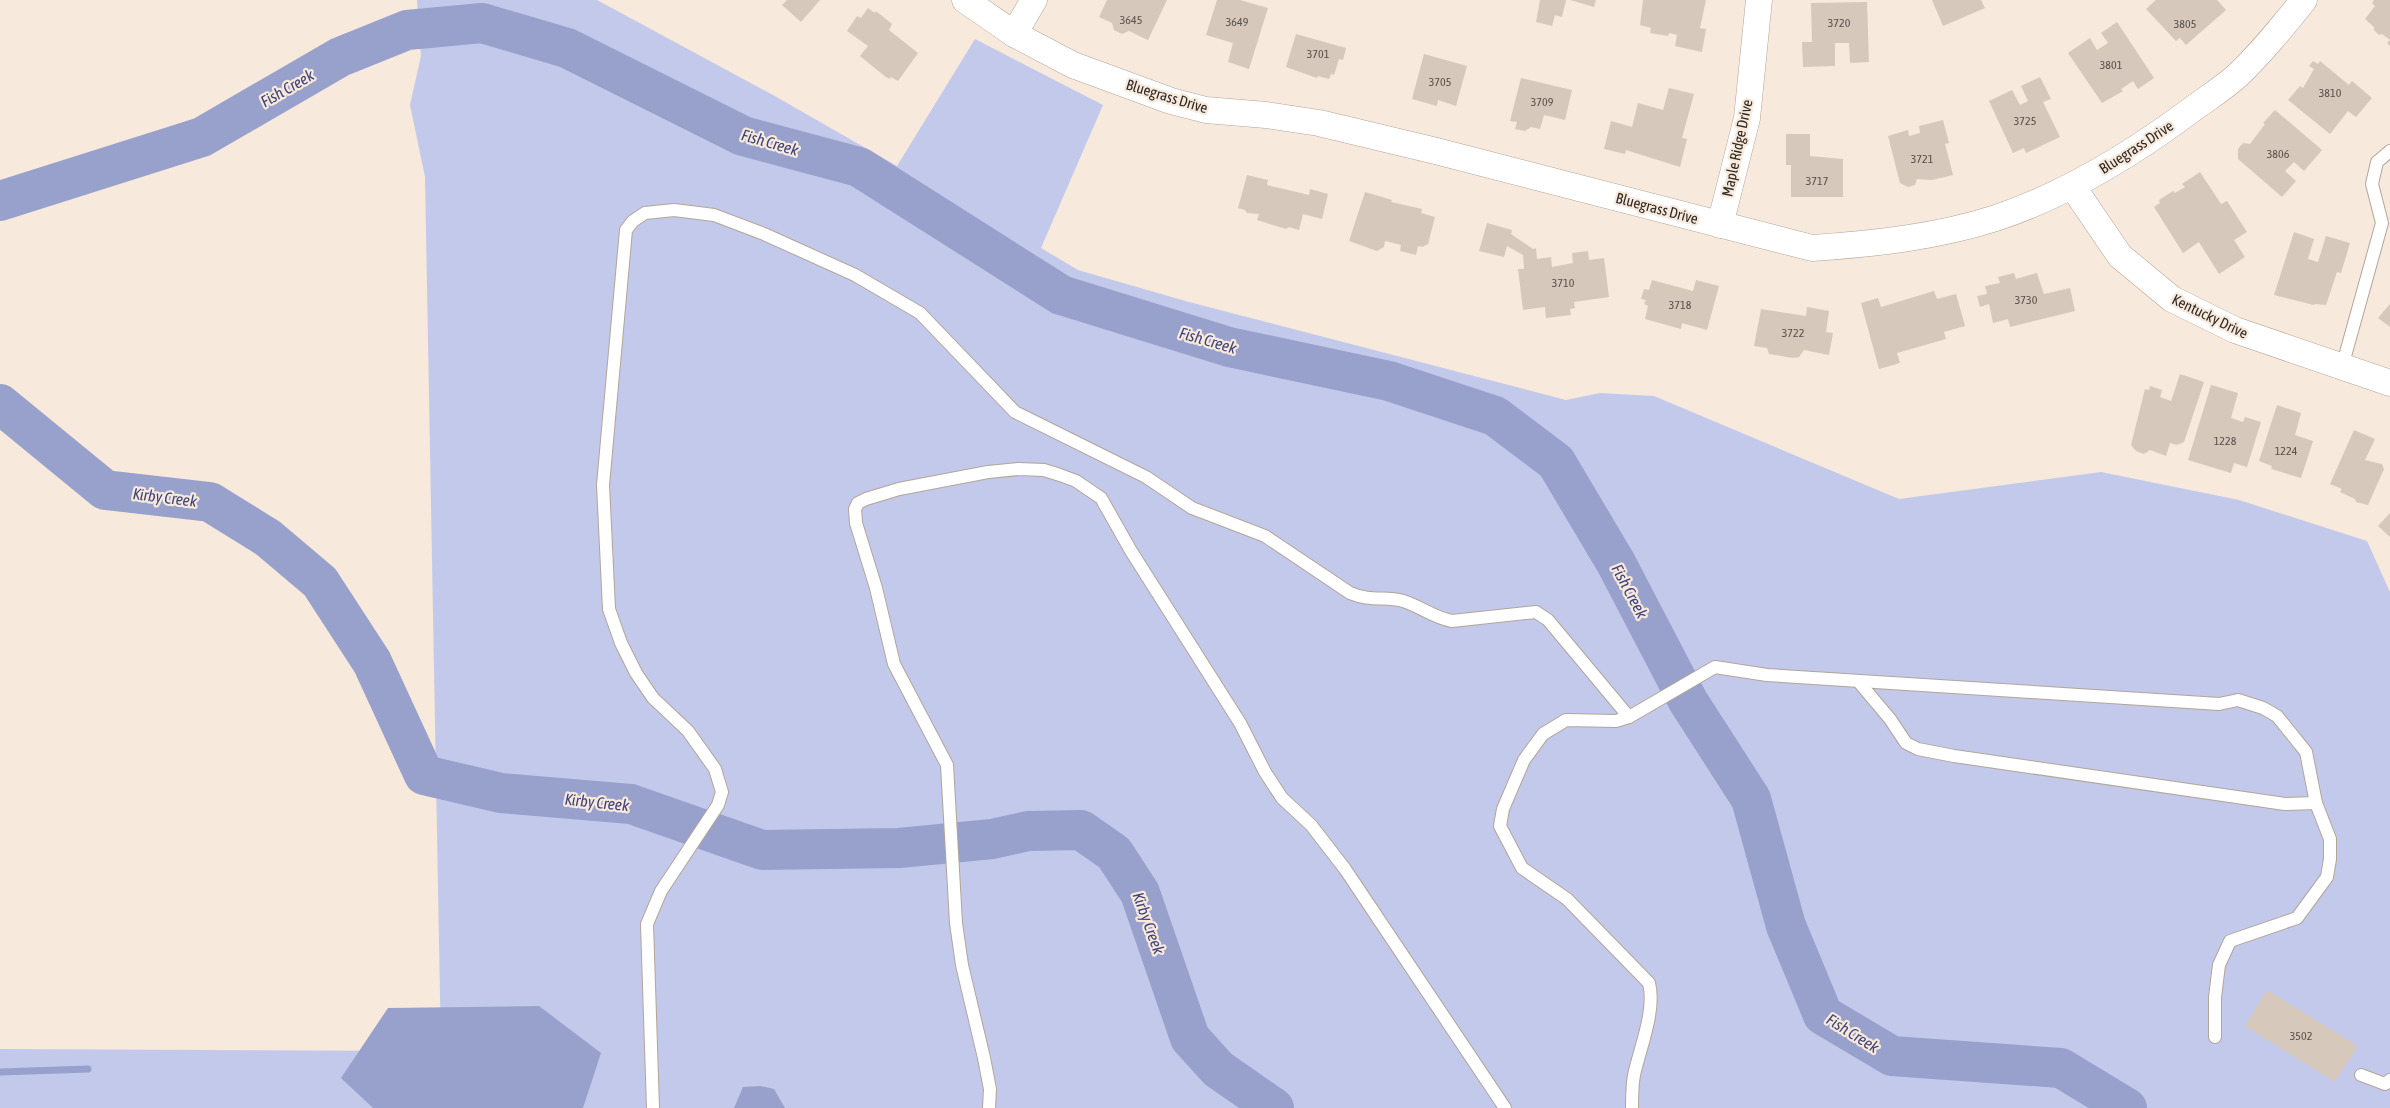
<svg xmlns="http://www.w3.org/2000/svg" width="2390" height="1108" font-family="'Asap Condensed',sans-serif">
<rect width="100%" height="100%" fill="#f7e9dc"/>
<polygon fill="#c3c9eb" points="417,0 597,0 773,95 897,166 975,39 1103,105 1041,248 1078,270 1189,302 1566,400 1600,393 1654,396 1899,499 2101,472 2239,500 2367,541 2390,592 2390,1108 0,1108 0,1049 441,1051 425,177 410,105 421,56"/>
<g fill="#98a0cc">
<polygon points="539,1006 601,1053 583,1108 373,1108 341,1078 388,1008"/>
<polygon points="761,1086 774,1089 785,1108 734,1108 743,1087"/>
</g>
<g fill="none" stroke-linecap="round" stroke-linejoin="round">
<polyline stroke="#98a0cc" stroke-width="7" points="0,1072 88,1069"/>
<g stroke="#98a0cc" stroke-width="40">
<polyline points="0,201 202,137 340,57 407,30 482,23 567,48 743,136 859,167 1061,295 1229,347 1389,381 1495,416 1556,462 1616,563 1688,701 1751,799 1786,926 1823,1015 1892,1056 2061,1068 2127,1108"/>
<polyline points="0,404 105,490 210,502 268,538 320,582 372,662 424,775 501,793 631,804 762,850 899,848 992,839 1028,831 1081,830 1114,853 1140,893 1190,1038 1218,1069 1274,1108"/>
</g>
</g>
<g fill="#d7c8bc">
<polygon points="787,0 820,0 801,22 782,5"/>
<polygon points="1107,0 1167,0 1148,40 1129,31 1122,34 1114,30 1112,23 1099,17"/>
<polygon points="1217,0 1240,0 1268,8 1249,69 1228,62 1233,43 1206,35"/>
<polygon points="1540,0 1566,0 1562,17 1555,15 1552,26 1536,22"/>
<polygon points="1570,0 1596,0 1594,7"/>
<polygon points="1643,0 1706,0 1700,28 1706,29 1702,52 1675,46 1677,35 1669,33 1668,36 1650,33 1651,28 1640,25"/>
<polygon points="1932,0 1981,0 1985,8 1943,26"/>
<polygon points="2156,0 2217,0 2226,10 2186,45 2180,38 2176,41 2146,9"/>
<polygon points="2374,0 2390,0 2390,46 2387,43 2390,40 2382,34 2379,35 2374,30 2374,27 2365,19 2375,6 2372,3"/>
<polygon points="1867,2 1869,62 1850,63 1849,43 1835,43 1835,66 1803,67 1802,42 1812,42 1811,3"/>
<polygon points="868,8 875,13 876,11 892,24 889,30 918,53 898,81 891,77 890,79 886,77 860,56 868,46 847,31 857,16 861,18"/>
<polygon points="2117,22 2154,78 2138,89 2133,81 2121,89 2123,91 2102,103 2068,53 2090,38 2097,50 2108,43 2101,33"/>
<polygon points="1296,34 1346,48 1343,60 1339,59 1334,75 1331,74 1329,79 1318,76 1317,78 1286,67"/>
<polygon points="1424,54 1467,66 1456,106 1438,100 1437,106 1412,99"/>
<polygon points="2313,61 2318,64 2320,61 2349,85 2352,81 2372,98 2356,117 2348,111 2330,134 2288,100 2300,86 2303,88 2314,69 2309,66"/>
<polygon points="2040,77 2051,99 2043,102 2060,137 2026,153 2024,148 2013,153 1989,101 2012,90 2020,105 2028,101 2021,86"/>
<polygon points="1521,78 1572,90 1565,120 1544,115 1540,129 1531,127 1525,131 1515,129 1517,122 1510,121"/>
<polygon points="1669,88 1694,94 1682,138 1687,139 1680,167 1626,150 1625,154 1604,149 1611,121 1632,127 1638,103 1663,110"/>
<polygon points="2275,110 2322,150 2304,171 2294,162 2285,171 2296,181 2282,197 2238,159 2238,149 2243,143 2250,144 2265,124 2263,123"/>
<polygon points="1943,120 1949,143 1945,144 1953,175 1932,180 1917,179 1915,185 1908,187 1900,183 1888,136 1908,130 1909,136 1920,133 1919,126"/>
<polygon points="1786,134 1810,134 1810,156 1843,159 1843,197 1791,197 1791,165 1786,165"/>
<polygon points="2200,172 2221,204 2227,201 2247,232 2234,240 2245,257 2219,274 2199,242 2183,253 2154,207 2160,203 2159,200 2173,191 2175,193 2185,187 2182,184"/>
<polygon points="1247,175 1268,180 1267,185 1309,195 1310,189 1328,194 1322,219 1303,214 1299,230 1289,227 1286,229 1257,220 1259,214 1247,213 1245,210 1238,208"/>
<polygon points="1365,192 1392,200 1391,202 1422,209 1421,213 1435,217 1428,244 1422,247 1418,246 1416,255 1400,251 1401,245 1385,241 1384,247 1377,251 1349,241"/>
<polygon points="1487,223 1512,230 1511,234 1533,249 1536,248 1537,259 1551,257 1552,267 1573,263 1572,253 1588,251 1589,260 1604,258 1609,297 1574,302 1575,308 1570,309 1571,315 1546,318 1545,307 1523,310 1518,269 1524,269 1523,255 1507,246 1504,257 1479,251"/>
<polygon points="2294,232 2314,239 2308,259 2318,262 2326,236 2350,243 2341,273 2337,272 2326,305 2315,304 2314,305 2274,295"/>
<polygon points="2014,273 2016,279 2037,273 2044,294 2070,288 2075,311 2010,327 2008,319 1993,323 1989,304 1980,307 1977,296 1987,294 1985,286 2000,283 1998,277"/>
<polygon points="1652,280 1693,291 1696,280 1719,286 1707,330 1682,323 1681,329 1645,319 1648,306 1644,304 1646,300 1641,299 1644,289 1649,290"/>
<polygon points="1934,291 1937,299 1956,294 1965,326 1944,332 1946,339 1897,353 1900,363 1879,369 1861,303 1878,298 1881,307"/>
<polygon points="2390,304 2390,327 2378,318"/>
<polygon points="1807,307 1829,311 1826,332 1833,333 1829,355 1804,350 1799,357 1793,358 1769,354 1767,348 1754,346 1761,309 1806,316"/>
<polygon points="2180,374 2204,382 2184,442 2177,445 2170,443 2166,456 2150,450 2144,454 2136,451 2131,445 2145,389 2149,390 2150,386 2162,390 2160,397 2171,401"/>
<polygon points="2211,385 2238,393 2231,418 2243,422 2245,417 2261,422 2247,467 2234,463 2231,473 2188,460"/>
<polygon points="2277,405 2301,413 2295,435 2313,441 2301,478 2271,469 2272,466 2259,461"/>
<polygon points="2354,430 2375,439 2365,460 2382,464 2384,469 2368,505 2356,502 2355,499 2340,492 2342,489 2330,484"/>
<polygon points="2390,513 2390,537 2378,526"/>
<polygon points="2267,990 2358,1046 2335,1082 2245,1026"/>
</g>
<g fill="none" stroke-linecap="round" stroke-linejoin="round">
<g stroke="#b3a599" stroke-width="14">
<g id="service">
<polyline points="2342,367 2382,223 2372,184 2377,162 2390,151"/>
<polyline points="1858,681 1890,719 1906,743 1918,749 1954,756 2285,804 2316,803"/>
<polyline points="2361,1075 2385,1084 2390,1080"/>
<path d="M653,1108L647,924L661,891L718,805L722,792L715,769L688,731L653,698L636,673L621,643L609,609L603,485L626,230L633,221L645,213L674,210L714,215L764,234L855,275L920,313L1015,412L1146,477L1192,508L1265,536L1350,593C1371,602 1384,596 1403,601C1420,606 1434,618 1452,621L1536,612L1548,620L1629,717"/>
<polyline points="989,1108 990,1089 984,1058 962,965 956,923 947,765 894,664 876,588 856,523 855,509 858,503 866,499 899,489 988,472 1019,469 1044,470 1060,475 1076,481 1101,498 1131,551 1240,723 1265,772 1282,798 1311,825 1345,869 1505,1108"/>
<path d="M1632,1108C1632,1097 1632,1086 1634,1075C1640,1048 1656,1010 1649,983L1567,899L1522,868L1500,826L1503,809L1524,760L1543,734L1566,720L1616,721L1629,717L1715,667L1767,675L2219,704L2238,700L2263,708L2277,716L2306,752L2316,803L2330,839V859L2327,877L2297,918L2230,941L2219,965L2215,997V1037"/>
</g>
</g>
<g stroke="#b3a599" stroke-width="27">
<g id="minor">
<path d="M965,0L1014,34L1073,65L1171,101L1206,110L1266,115L1319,123L1436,151L1812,248C1873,244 1937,237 1996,218C2068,194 2134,153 2194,108C2209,97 2225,87 2238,75C2262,52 2283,26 2304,0"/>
<polyline points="1014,34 1034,0"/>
<polyline points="2073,187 2120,256 2172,299 2235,330 2390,383"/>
<polyline points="1720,225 1747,118 1759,0"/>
</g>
</g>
<use href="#service" stroke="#fff" stroke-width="12"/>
<use href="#minor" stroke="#fff" stroke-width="26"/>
</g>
<g text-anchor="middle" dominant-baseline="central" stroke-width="4.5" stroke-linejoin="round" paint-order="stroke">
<g font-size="12" fill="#59514a">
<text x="1131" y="20">3645</text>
<text x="1237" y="22">3649</text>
<text x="1839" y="23">3720</text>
<text x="2185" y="24">3805</text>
<text x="1318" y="54">3701</text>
<text x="2111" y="65">3801</text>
<text x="1440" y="82">3705</text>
<text x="2330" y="93">3810</text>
<text x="1542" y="102">3709</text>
<text x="2025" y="121">3725</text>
<text x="2278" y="154">3806</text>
<text x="1922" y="159">3721</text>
<text x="1817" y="181">3717</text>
<text x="1563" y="283">3710</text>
<text x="2026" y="300">3730</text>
<text x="1680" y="305">3718</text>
<text x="1793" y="333">3722</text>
<text x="2225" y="441">1228</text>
<text x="2286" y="451">1224</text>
<text x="2301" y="1036">3502</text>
</g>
<g font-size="15" fill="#2f2924" stroke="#f7e9dc">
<text transform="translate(1167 96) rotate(17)">Bluegrass Drive</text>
<text transform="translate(2136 147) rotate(-33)">Bluegrass Drive</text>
<text transform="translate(1737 148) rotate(-78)">Maple Ridge Drive</text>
<text transform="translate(1657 208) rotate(15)">Bluegrass Drive</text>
<text transform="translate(2210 316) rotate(26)">Kentucky Drive</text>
</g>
<g font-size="16" font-style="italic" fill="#3b417a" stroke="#f7e9dc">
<text transform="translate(287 88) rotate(-30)">Fish Creek</text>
<text transform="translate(770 142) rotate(16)">Fish Creek</text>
<text transform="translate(1208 340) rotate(16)">Fish Creek</text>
<text transform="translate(165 497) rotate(7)">Kirby Creek</text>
<text transform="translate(1630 591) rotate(62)">Fish Creek</text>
<text transform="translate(597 802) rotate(6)">Kirby Creek</text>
<text transform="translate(1149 923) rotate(70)">Kirby Creek</text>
<text transform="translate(1853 1033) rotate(32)">Fish Creek</text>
</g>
</g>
</svg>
